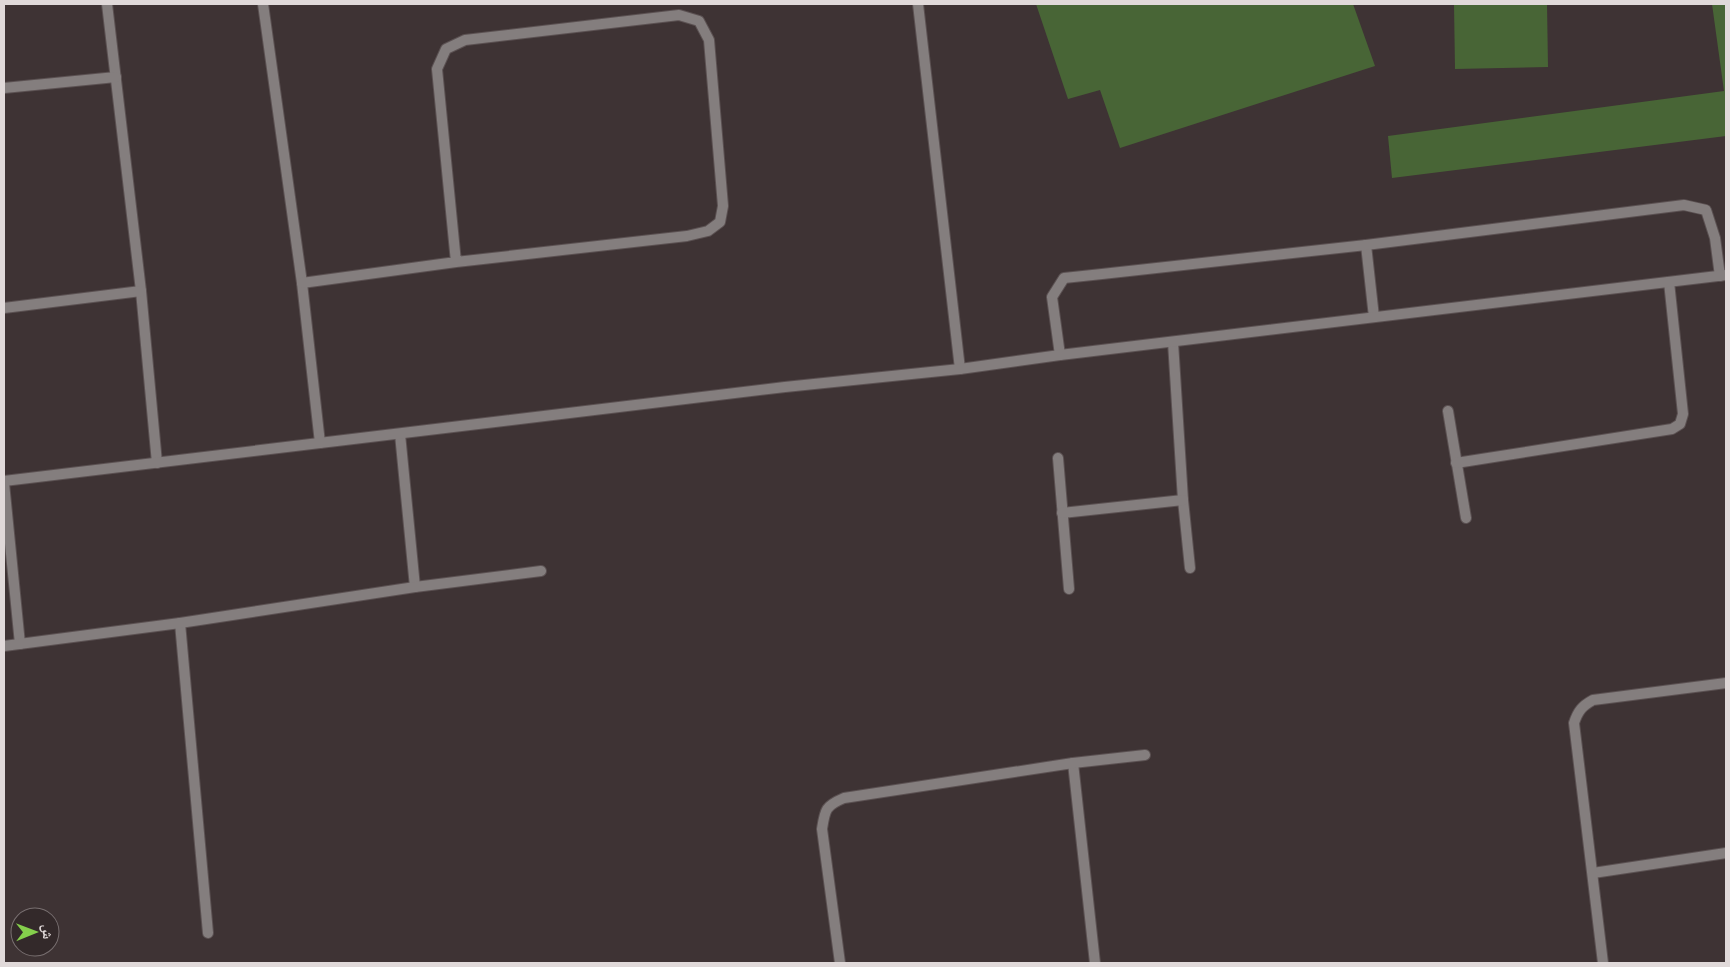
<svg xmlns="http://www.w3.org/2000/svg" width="1730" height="967" font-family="'Crimson Pro','Noto Naskh Arabic',serif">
<rect width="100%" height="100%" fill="#3e3334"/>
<g fill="#486536">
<polygon points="1036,4 1353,4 1375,66 1120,148 1100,90 1068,99"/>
<polygon points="1454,4 1547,4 1548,67 1455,69"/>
<polygon points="1712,4 1726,4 1726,136 1392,178 1388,136 1724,91"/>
</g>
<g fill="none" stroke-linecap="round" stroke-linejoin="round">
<g stroke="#5b5152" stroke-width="12">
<g id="service">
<polyline points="1366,245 1374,317"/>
<polyline points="1060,355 1052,297 1064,278 1102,274 1366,245 1684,205 1706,210 1715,238 1720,276"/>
</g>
</g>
<g stroke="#5b5152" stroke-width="12">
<g id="minor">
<polyline points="107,4 141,291 157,463"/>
<polyline points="263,4 302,283 320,443"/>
<polyline points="918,4 960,369"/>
<polyline points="4,88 116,77"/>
<polyline points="302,283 456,262 687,236 708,231 720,222 723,206 709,40 699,21 679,15 465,40 446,49 437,69 456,262"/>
<polyline points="4,308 141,291"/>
<polyline points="1173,342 1183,500 1190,568"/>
<polyline points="1448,411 1466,518"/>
<polyline points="400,434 415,587"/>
<polyline points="1058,458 1069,589"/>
<polyline points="1456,463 1672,429 1680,424 1683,414 1669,282"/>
<polyline points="4,481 785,387 960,369 1060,355 1726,275"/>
<polyline points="4,483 20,644"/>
<polyline points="1062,513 1183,500"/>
<polyline points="180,623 208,933"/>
<polyline points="4,646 180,623 415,587 541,571"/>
<polyline points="1073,763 1095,963"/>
<polyline points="1593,873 1726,853"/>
<path d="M840,963L822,829C825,810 825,806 844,798L1073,763L1145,755"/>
<path d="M1603,963L1574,723C1578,711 1582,706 1593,700L1726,683"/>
</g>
</g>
<use href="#service" stroke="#847e7e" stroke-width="10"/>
<use href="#minor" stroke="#847e7e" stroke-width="10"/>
</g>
<rect width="1730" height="967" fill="none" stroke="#e0d9d9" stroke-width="10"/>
<g transform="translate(35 932) rotate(89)"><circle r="24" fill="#33292a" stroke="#786f70"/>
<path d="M0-4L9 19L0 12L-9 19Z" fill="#85cf4c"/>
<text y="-8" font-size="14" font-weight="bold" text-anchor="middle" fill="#e0d9d9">ش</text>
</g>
</svg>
